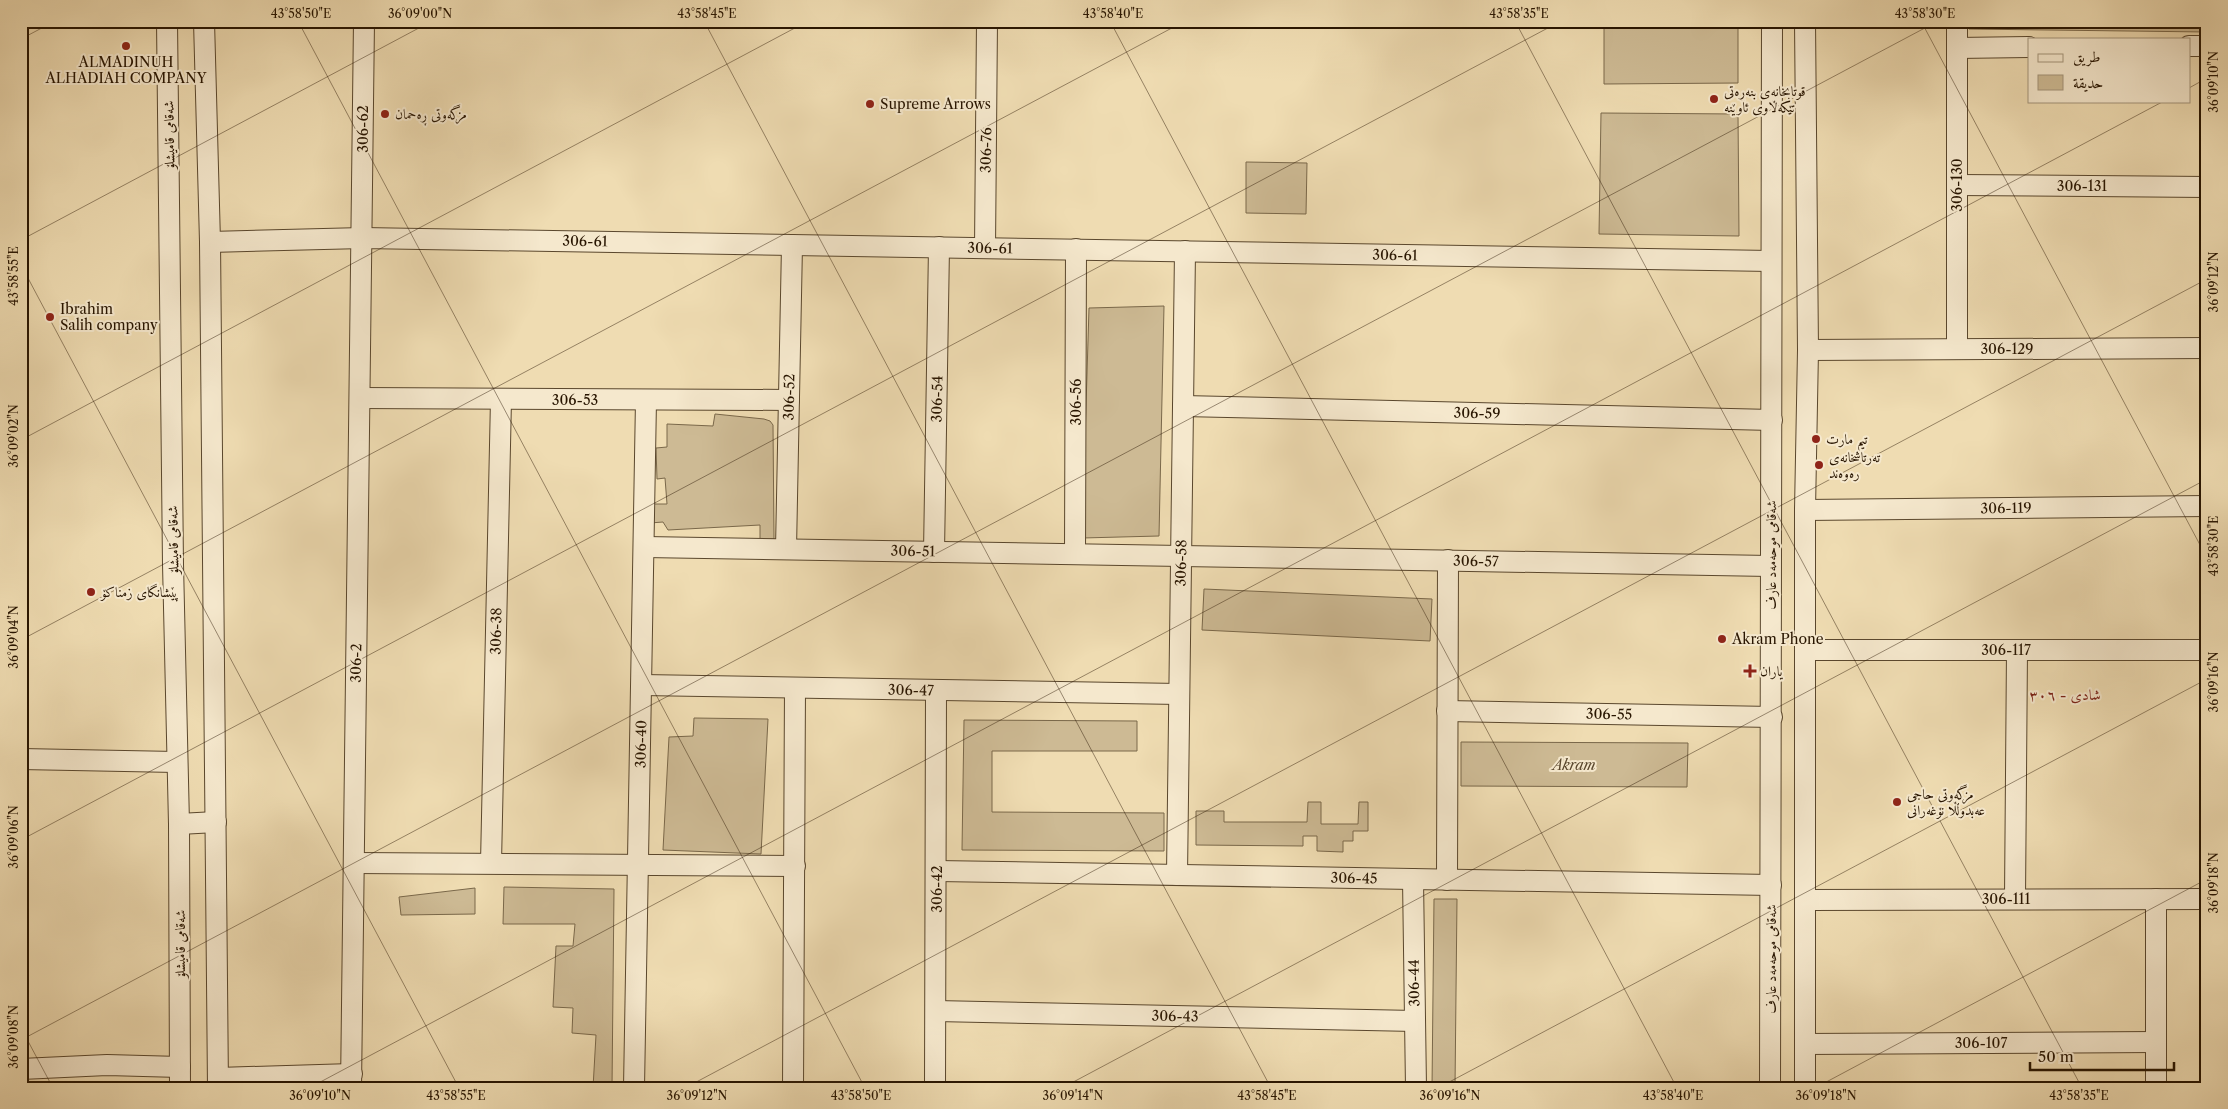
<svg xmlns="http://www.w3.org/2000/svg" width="2228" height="1109" font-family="'Libre Caslon Text',Amiri,serif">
<rect width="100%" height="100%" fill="#efdcb2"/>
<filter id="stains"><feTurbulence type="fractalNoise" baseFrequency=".004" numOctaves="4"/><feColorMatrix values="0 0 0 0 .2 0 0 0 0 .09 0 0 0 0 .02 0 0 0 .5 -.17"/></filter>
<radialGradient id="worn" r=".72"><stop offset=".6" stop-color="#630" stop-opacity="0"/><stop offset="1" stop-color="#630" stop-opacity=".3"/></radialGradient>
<g fill="#cdba94" stroke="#7a684a">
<polygon points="1604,21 1738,21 1738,83 1604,84"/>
<polygon points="1969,21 2207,21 2207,32 1969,29"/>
<polygon points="1601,113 1738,114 1739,236 1599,234"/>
<polygon points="1246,162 1307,163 1306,214 1246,213"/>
<polygon points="1164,306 1159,536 1082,538 1089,308"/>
<polygon points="715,414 764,419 770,421 773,425 774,539 760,540 760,525 668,530 663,522 650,523 652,504 667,504 665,478 657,479 656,448 667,447 667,424 713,426"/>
<polygon points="1204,589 1432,599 1430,641 1202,630"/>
<polygon points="694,718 768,719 761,854 663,850 669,737 693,736"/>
<polygon points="964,720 1137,721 1137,751 992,751 992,812 1164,813 1164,851 962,850"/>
<polygon points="1461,742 1688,743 1687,787 1461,786"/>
<polygon points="1308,802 1321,802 1321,824 1358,824 1359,802 1368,802 1368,831 1353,831 1353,841 1343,841 1343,852 1317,851 1317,836 1303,836 1303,846 1196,845 1196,811 1224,811 1224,822 1307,822"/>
<polygon points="504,887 614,889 612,1088 593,1088 596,1035 572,1033 573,1008 553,1007 556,946 573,946 575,924 503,924"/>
<polygon points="475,888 475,914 401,915 399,897"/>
<polygon points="1434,899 1457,899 1455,1088 1432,1088"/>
</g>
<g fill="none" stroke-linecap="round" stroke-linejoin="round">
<g stroke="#5a472d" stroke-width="22">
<g id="minor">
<polyline points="167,21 173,564 179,824 180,1088"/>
<polyline points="204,21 210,242 218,1088"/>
<polyline points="1805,21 1808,350 1805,510 1805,1088"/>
<polyline points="2189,46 2207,46"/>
<polyline points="1957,48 2029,47"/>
<polyline points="1957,185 2207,187"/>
<polyline points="210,242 363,238 1771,261"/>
<polyline points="985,248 987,21"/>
<polyline points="1957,349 1957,21"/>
<polyline points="1808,350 2207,348"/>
<polyline points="360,398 789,400"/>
<polyline points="1183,406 1772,420"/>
<polyline points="1805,510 2207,506"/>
<polyline points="645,547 1770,566"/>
<polyline points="786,549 792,245"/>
<polyline points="934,552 939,247"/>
<polyline points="1075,554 1076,249"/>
<polyline points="1805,650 2207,650"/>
<polyline points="642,685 1179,694"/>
<polyline points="1447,711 1772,717"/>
<polyline points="21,759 176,762"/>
<polyline points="179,824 216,822"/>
<polyline points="354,863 795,866"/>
<polyline points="491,863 501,399"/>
<polyline points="937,871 1771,885"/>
<polyline points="1177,875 1185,251"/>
<polyline points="1413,879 1416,1088"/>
<polyline points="1447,880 1448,560"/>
<polyline points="2015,899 2017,650"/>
<polyline points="1805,900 2207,899"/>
<polyline points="936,1011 1415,1021"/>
<polyline points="1805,1044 2156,1042"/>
<polyline points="21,1069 107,1065 180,1067"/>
<polyline points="218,1078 352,1074"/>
<polyline points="351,1088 364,21"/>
<polyline points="634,1088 646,400"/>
<polyline points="793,1088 795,688"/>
<polyline points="935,1088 936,690"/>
<polyline points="1770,1088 1772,21"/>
<polyline points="2156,1088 2156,899"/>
</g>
</g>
<use href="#minor" stroke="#f5e8cd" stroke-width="20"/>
</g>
<path fill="none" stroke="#281501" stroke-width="1" stroke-opacity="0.45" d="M298,21L865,1088M704,21L1271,1088M1110,21L1677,1088M1515,21L2082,1088M1921,21L2207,558M21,39L55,21M2189,88L2207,78M21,240L432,21M21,265L459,1088M21,440L808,21M21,640L1185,21M21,840L1561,21M21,1028L53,1088M21,1040L1938,21M309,1088L2164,101M685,1088L2207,279M1062,1088L2207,479M1438,1088L2207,679M1815,1088L2207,879M2191,1088L2207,1079"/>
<g fill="#8f2418" stroke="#f5e8cd" stroke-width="2">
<circle cx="126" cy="46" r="5"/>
<circle cx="1714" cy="99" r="5"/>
<circle cx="870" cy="104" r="5"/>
<circle cx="385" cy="114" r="5"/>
<circle cx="50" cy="317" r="5"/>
<circle cx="1816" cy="439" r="5"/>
<circle cx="1819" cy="465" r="5"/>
<circle cx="91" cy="592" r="5"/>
<circle cx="1722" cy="639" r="5"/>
<path d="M1747.5 663.5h5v5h5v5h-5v5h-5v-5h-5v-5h5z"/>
<circle cx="1897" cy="802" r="5"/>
</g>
<g text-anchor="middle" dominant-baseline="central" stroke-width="4" stroke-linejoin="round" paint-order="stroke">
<g font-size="14" fill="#281501" stroke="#f5e8cd" text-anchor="start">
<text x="126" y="62" text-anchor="middle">ALMADINUH<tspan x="126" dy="16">ALHADIAH COMPANY</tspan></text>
<text x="1724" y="91">قوتابخانەی بنەڕەتی<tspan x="1724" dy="16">تێکەڵاوی ئاوێنە</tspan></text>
<text x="880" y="104">Supreme Arrows</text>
<text x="395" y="114">مزگەوتی ڕەحمان</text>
<text x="60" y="309">Ibrahim<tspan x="60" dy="16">Salih company</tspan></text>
<text x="1826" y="439">تيم مارت</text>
<text x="1829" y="457">ته‌رتاشخانه‌ی<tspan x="1829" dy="16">ره‌وه‌ند</tspan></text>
<text x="101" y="592">پێشانگای زمناكۆ</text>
<text x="1732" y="639">Akram Phone</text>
<text x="1760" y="671">یاران</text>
<text x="1907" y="794">مزگەوتی حاجی<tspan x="1907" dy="16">عەبدوڵڵا نۆغەرانی</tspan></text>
</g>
<g font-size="14" fill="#281501" stroke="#f5e8cd">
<text transform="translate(363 129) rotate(-90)">306-62</text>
<text transform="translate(169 135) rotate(-91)">شەقامی قامیشلۆ</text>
<text transform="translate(986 150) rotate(-89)">306-76</text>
<text transform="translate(1957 185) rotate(-90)">306-130</text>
<text x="2082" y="186">306-131</text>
<text transform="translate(585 241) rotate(1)">306-61</text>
<text transform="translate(990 248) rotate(1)">306-61</text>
<text transform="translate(1395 255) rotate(1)">306-61</text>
<text x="2007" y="349">306-129</text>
<text transform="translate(789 397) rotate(-89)">306-52</text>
<text transform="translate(937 399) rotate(-89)">306-54</text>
<text x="575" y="400">306-53</text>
<text transform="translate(1076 402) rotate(-90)">306-56</text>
<text transform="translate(1477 413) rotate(1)">306-59</text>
<text transform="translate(2006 508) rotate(-1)">306-119</text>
<text transform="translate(173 540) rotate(-91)">شەقامی قامیشلۆ</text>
<text transform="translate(913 551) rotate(1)">306-51</text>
<text transform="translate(1771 555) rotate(-90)">شەقامی موحەمەد عارف</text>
<text transform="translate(1476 561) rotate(1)">306-57</text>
<text transform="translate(1181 563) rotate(-89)">306-58</text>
<text transform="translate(496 631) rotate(-89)">306-38</text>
<text x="2006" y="650">306-117</text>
<text transform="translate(356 663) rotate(-89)">306-2</text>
<text transform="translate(911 690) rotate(1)">306-47</text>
<text transform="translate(1609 714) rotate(1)">306-55</text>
<text transform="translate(641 744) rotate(-89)">306-40</text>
<text transform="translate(1354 878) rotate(1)">306-45</text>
<text transform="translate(937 889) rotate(-90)">306-42</text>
<text x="2006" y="899">306-111</text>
<text transform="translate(180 944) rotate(-90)">شەقامی قامیشلۆ</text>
<text transform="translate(1771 959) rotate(-90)">شەقامی موحەمەد عارف</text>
<text transform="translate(1414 983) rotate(-91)">306-44</text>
<text transform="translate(1175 1016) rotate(1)">306-43</text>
<text x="1981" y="1043">306-107</text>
</g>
<g font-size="14" font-style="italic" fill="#5a472d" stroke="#f5e8cd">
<text x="1574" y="765">Akram</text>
</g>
<g font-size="15" fill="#7a1f14" stroke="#f5e8cd">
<text x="2065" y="694">شادی - ٣٠٦</text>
</g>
</g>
<rect width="2228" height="1109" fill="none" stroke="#efdcb2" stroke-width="55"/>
<rect x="2028" y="38" width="162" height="65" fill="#f5e8cd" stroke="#a3947b"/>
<rect x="2038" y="54" width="25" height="8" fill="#f5e8cd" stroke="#a3947b"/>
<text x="2073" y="62" font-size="15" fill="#281501">طريق</text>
<rect x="2038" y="75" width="25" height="15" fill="#cdba94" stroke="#a3947b"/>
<text x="2073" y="88" font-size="15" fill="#281501">حديقة</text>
<path d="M2030 1062v8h144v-8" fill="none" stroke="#281501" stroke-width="2.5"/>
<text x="2038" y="1062" font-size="15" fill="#281501" stroke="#f5e8cd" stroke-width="4" paint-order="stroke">50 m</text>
<rect x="28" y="28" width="2172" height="1054" fill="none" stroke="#281501" stroke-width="2"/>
<g font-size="12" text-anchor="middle" fill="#281501">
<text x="301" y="18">43°58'50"E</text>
<text x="420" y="18">36°09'00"N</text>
<text x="707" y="18">43°58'45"E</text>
<text x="1113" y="18">43°58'40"E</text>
<text x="1519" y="18">43°58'35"E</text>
<text x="1925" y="18">43°58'30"E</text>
<text transform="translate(2214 82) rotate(-90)" y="4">36°09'10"N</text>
<text transform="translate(14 276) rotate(-90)" y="4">43°58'55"E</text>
<text transform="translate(2214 282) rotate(-90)" y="4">36°09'12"N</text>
<text transform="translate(14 436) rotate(-90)" y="4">36°09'02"N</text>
<text transform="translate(2214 546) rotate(-90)" y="4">43°58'30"E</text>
<text transform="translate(14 637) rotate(-90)" y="4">36°09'04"N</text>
<text transform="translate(2214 682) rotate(-90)" y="4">36°09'16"N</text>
<text transform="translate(14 837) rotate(-90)" y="4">36°09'06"N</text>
<text transform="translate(2214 883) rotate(-90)" y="4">36°09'18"N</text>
<text transform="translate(14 1037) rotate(-90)" y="4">36°09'08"N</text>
<text x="320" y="1100">36°09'10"N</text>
<text x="456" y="1100">43°58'55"E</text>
<text x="697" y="1100">36°09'12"N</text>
<text x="861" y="1100">43°58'50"E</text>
<text x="1073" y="1100">36°09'14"N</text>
<text x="1267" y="1100">43°58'45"E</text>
<text x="1450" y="1100">36°09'16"N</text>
<text x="1673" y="1100">43°58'40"E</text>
<text x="1826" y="1100">36°09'18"N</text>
<text x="2079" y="1100">43°58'35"E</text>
</g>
<rect width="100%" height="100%" filter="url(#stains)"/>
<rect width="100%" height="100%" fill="url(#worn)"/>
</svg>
